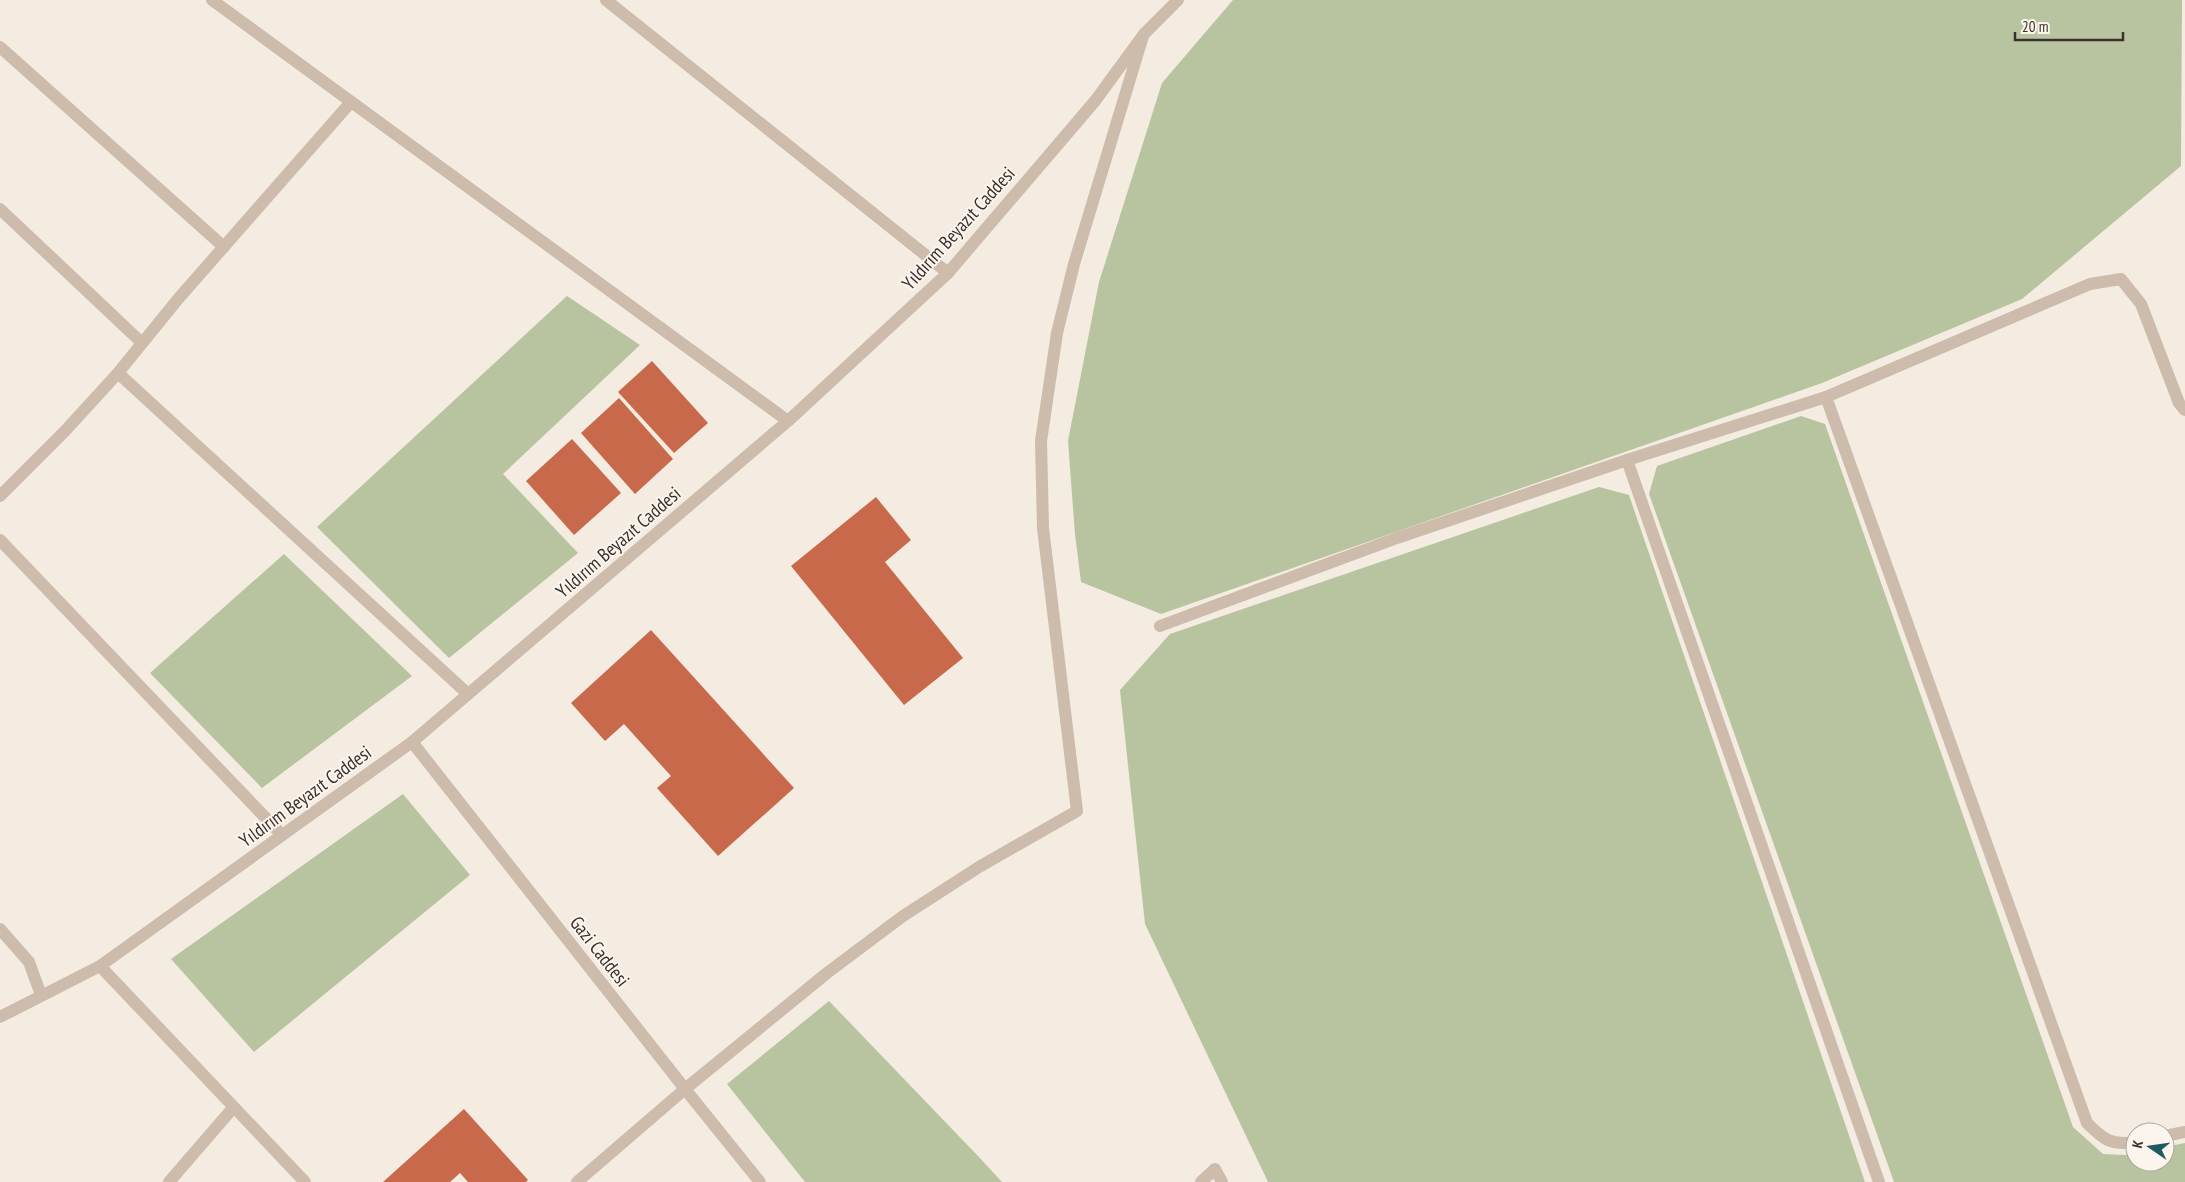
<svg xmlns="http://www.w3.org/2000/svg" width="2185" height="1182" font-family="'PT Sans Narrow',sans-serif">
<rect width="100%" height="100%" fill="#f4ebe1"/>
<g fill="#b8c4a0">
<polygon points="1233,0 2182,0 2181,166 2022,299 1822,383 1161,614 1081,582 1075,534 1068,441 1099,282 1162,83"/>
<polygon points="567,296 640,345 503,474 578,553 449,658 317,527"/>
<polygon points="1801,416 1825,424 2073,1127 2103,1154 2125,1155 2135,1153 2135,1162 2165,1162 2165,1147 2185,1143 2185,1182 1894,1182 1649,494 1657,466"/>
<polygon points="1599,487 1629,495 1865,1182 1268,1182 1145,924 1120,690 1170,634"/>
<polygon points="284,554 412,676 262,788 150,673"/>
<polygon points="403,794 470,875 254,1052 171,959"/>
<polygon points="829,1001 978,1156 1002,1182 805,1182 727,1084"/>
</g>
<g fill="#c8694b">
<polygon points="652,361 708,423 674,453 618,392"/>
<polygon points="619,398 673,459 635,494 581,433"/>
<polygon points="572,439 621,493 574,535 526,481"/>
<polygon points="876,497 911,540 885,562 963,658 904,705 791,566"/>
<polygon points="651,630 794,788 718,856 657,788 671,776 624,724 605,741 571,703"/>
<polygon points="464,1109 528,1180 526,1182 468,1182 460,1173 450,1182 383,1182"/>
</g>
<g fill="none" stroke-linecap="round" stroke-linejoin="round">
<g stroke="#cdbbac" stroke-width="12">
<path d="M1826,397L2087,1123C2103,1139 2111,1146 2135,1142"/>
<polyline points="1627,460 1879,1182"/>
<polyline points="1160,626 1397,538 1627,460 1826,397 2090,284 2121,279 2141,304 2179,403 2185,410"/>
<polyline points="2165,1136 2185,1132"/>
</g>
<g stroke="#cdbbac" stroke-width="12">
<polyline points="212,0 788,421"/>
<polyline points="606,0 948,273"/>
<polyline points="0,47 224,247"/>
<polyline points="0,209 142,343"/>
<polyline points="118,373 468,694"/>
<polyline points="0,496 65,431 118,373 178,299 351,102"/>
<polyline points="0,540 282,835"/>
<polyline points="412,742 685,1089 760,1182"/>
<polyline points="0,929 29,962 41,995"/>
<polyline points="100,966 305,1182"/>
<polyline points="169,1182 233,1108"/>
<polyline points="577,1182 685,1089 827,973 903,916 979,867 1077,811 1043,528 1041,441 1057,333 1074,264 1143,36"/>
<polyline points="1201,1182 1215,1169 1222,1182"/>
</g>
<polyline stroke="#cdbbac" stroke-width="12" points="0,1017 100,966 412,742 788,421 948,273 1095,101 1144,34 1178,0"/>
</g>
<g text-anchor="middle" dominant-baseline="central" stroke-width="4" stroke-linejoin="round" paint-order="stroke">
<g font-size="19" fill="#3b302b" stroke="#fbf5ee">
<text transform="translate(958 228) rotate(-48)">Yıldırım Beyazıt Caddesi</text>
<text transform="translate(618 542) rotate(-41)">Yıldırım Beyazıt Caddesi</text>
<text transform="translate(305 796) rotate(-36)">Yıldırım Beyazıt Caddesi</text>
<text transform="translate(600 951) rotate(52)">Gazi Caddesi</text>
</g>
</g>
<g transform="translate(2150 1147) rotate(283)"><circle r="24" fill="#fbf5ee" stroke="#aea6a0"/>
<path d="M0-4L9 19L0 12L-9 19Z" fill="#1f5a5e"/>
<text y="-8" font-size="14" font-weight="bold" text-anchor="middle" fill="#3b302b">K</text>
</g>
<path d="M2015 32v8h108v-8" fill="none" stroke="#3b302b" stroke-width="2.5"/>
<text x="2022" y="32" font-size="15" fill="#3b302b" stroke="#fbf5ee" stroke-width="4" paint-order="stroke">20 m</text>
</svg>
